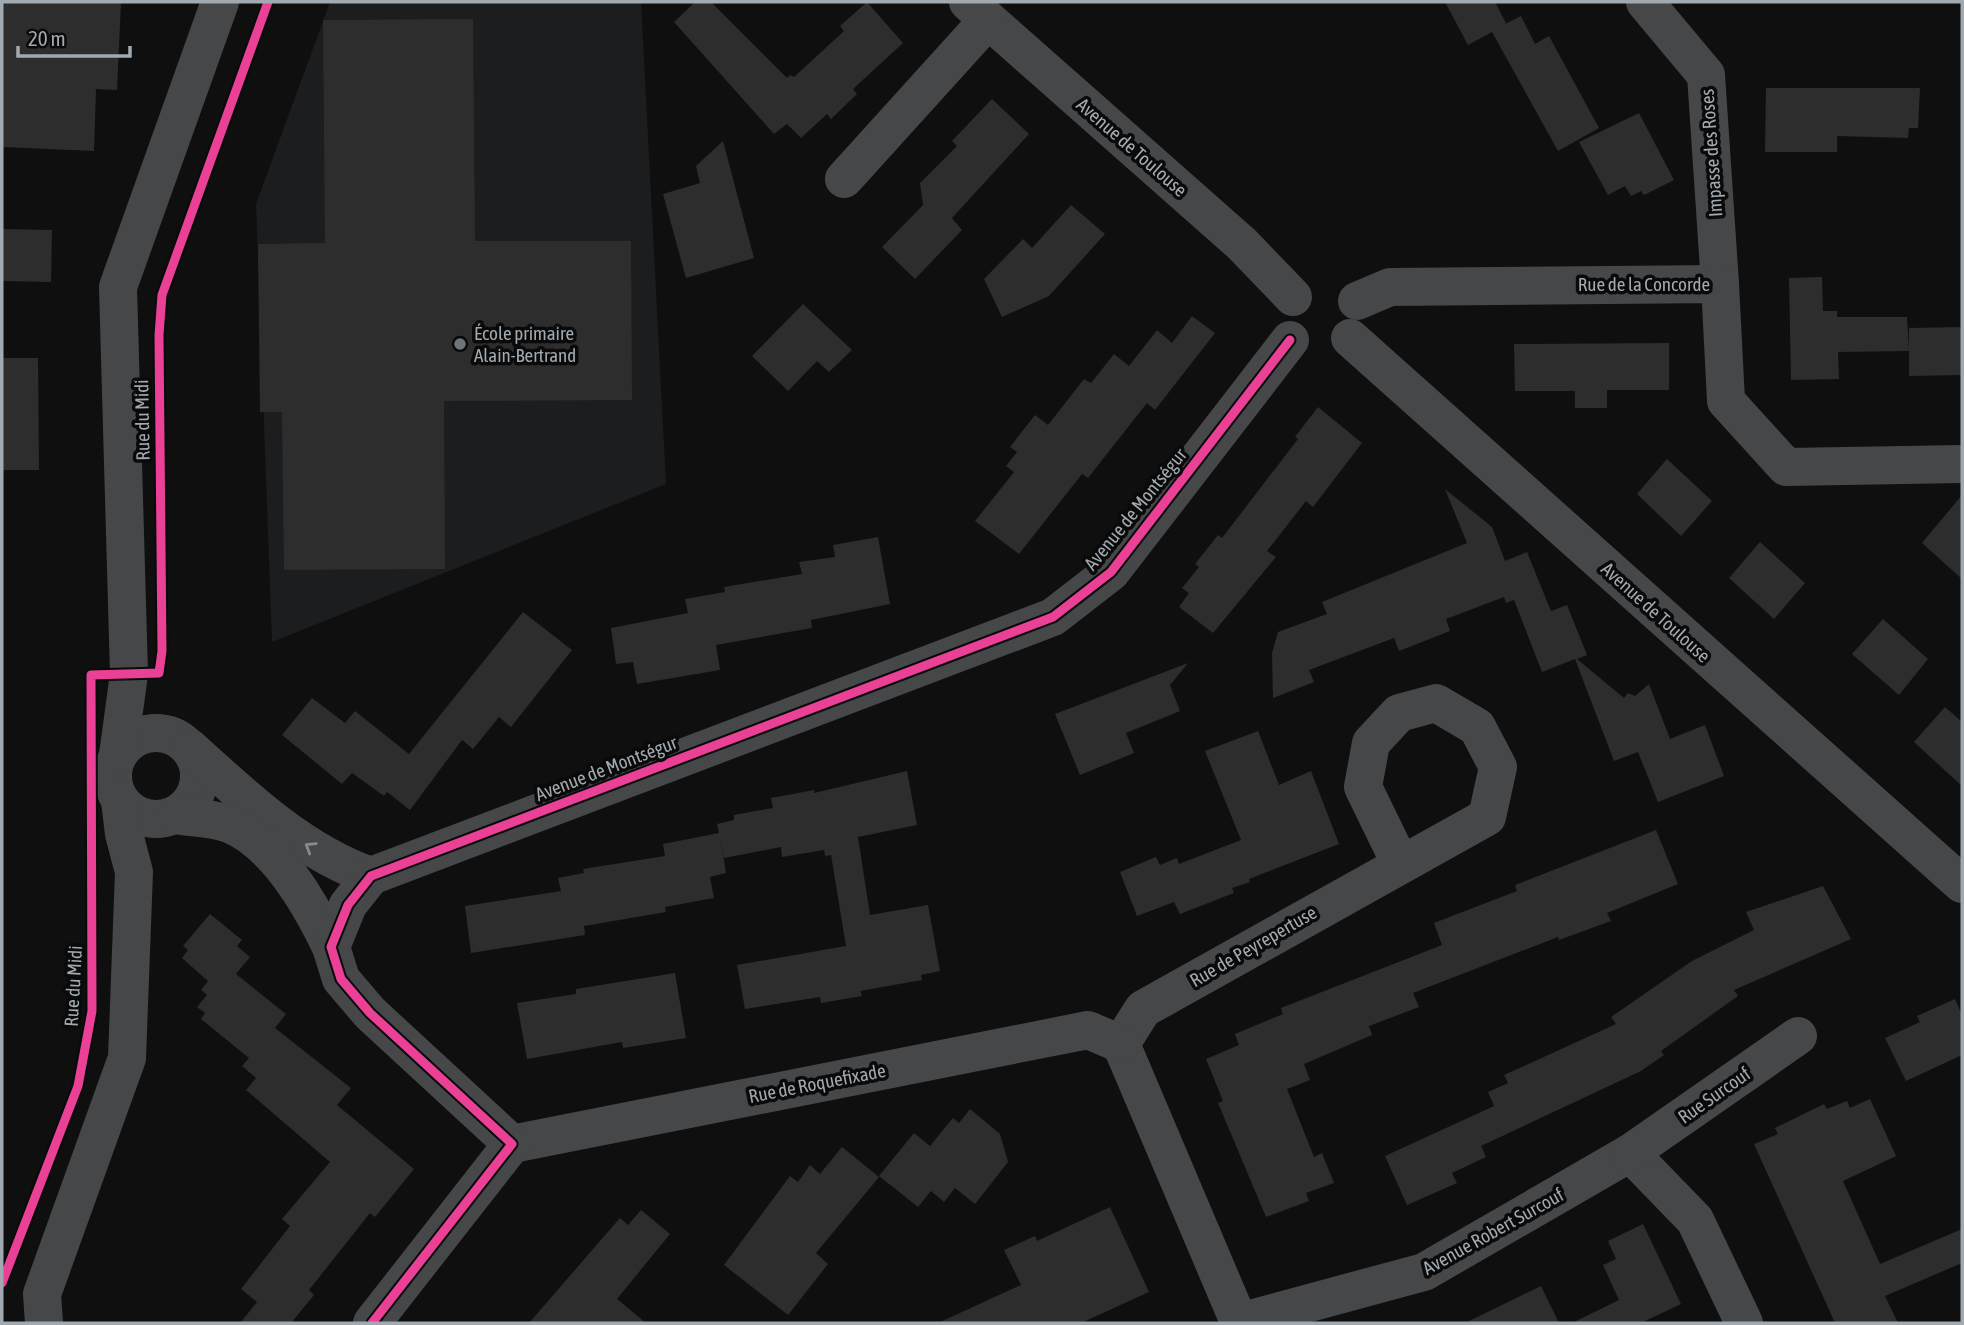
<svg xmlns="http://www.w3.org/2000/svg" width="1964" height="1325" font-family="'Asap Condensed',sans-serif">
<rect width="100%" height="100%" fill="#0f0f10"/>
<polygon fill="#1c1d1e" points="330,2 641,2 666,484 272,642 256,204"/>
<g fill="#2d2d2e">
<polygon points="2,2 121,2 117,90 96,89 94,151 2,147"/>
<polygon points="695,2 711,2 787,78 790,75 794,77 844,31 840,26 867,2 903,43 853,89 857,94 831,119 827,114 801,138 787,124 774,134 674,22"/>
<polygon points="1445,2 1495,2 1506,23 1503,25 1521,16 1535,44 1549,36 1599,128 1558,151 1492,32 1468,45"/>
<polygon points="473,19 475,241 631,241 632,400 444,401 445,569 284,570 282,412 260,412 258,244 325,243 323,20"/>
<polygon points="1766,88 1920,88 1918,128 1909,128 1908,138 1837,136 1837,152 1765,152"/>
<polygon points="992,99 1029,134 952,218 962,230 915,279 882,247 923,205 920,183 957,146 952,141"/>
<polygon points="1639,113 1674,180 1644,195 1641,191 1631,196 1625,186 1608,195 1579,142"/>
<polygon points="723,141 754,258 686,278 663,194 700,183 696,166"/>
<polygon points="1071,205 1105,234 1049,296 1002,317 984,279 1023,239 1032,248"/>
<polygon points="2,229 52,230 51,282 2,281"/>
<polygon points="1822,277 1823,311 1837,311 1837,317 1907,317 1909,351 1838,352 1839,379 1791,380 1789,278"/>
<polygon points="803,304 852,350 829,372 817,361 788,391 752,356"/>
<polygon points="1192,316 1215,333 1155,410 1147,403 1088,478 1082,474 1019,554 975,521 1014,472 1006,466 1017,452 1010,447 1035,415 1048,425 1084,379 1091,383 1114,354 1129,366 1157,330 1172,343"/>
<polygon points="1962,327 1962,375 1909,376 1909,328"/>
<polygon points="1669,343 1669,390 1607,390 1607,408 1575,408 1575,391 1515,391 1514,344"/>
<polygon points="2,358 38,358 39,470 2,470"/>
<polygon points="1318,407 1362,443 1313,507 1306,501 1267,551 1276,557 1213,633 1179,607 1189,593 1182,588 1199,567 1195,564 1218,535 1222,538 1298,439 1295,437"/>
<polygon points="1667,459 1712,501 1681,536 1637,494"/>
<polygon points="1445,489 1492,527 1505,561 1527,552 1551,611 1567,605 1587,655 1577,659 1624,698 1628,693 1635,696 1649,684 1670,739 1705,725 1724,776 1658,802 1638,752 1614,761 1575,659 1542,672 1514,600 1506,603 1504,597 1446,619 1450,631 1399,651 1394,638 1309,670 1314,682 1273,698 1272,653 1278,632 1327,614 1322,602 1467,543"/>
<polygon points="1962,495 1962,579 1922,543"/>
<polygon points="878,537 890,604 811,620 812,628 716,645 720,670 637,684 633,662 616,664 611,628 688,613 685,599 725,592 724,587 802,574 799,562 835,557 833,545"/>
<polygon points="1760,542 1805,583 1774,619 1729,578"/>
<polygon points="523,612 572,650 511,727 499,717 473,749 462,740 410,810 387,792 384,796 352,773 342,784 282,735 312,698 345,723 355,711 409,754"/>
<polygon points="1883,619 1928,659 1899,695 1852,654"/>
<polygon points="1188,663 1170,685 1180,711 1126,733 1134,753 1080,775 1055,714"/>
<polygon points="1945,707 1962,722 1962,786 1914,742"/>
<polygon points="1258,731 1279,785 1311,771 1339,844 1249,879 1250,882 1232,888 1234,893 1180,914 1174,902 1137,916 1120,872 1156,857 1160,865 1177,858 1179,864 1241,840 1205,751"/>
<polygon points="907,771 917,825 858,837 870,915 928,905 940,971 921,975 922,980 860,991 862,996 821,1003 820,997 745,1009 737,965 846,946 831,855 825,856 824,850 782,857 781,847 724,858 720,836 726,873 710,877 714,898 665,907 666,912 584,926 585,935 471,953 465,906 561,891 558,878 584,873 583,869 665,856 663,844 719,833 717,824 734,820 734,815 773,808 771,798 814,790 814,793"/>
<polygon points="1656,830 1678,884 1607,913 1611,921 1559,940 1558,937 1413,993 1419,1007 1369,1026 1372,1035 1304,1064 1310,1080 1287,1089 1314,1157 1322,1153 1334,1183 1306,1193 1309,1201 1266,1217 1218,1103 1223,1101 1206,1059 1239,1045 1235,1034 1283,1014 1281,1008 1442,945 1434,923 1517,891 1515,885"/>
<polygon points="1823,886 1851,939 1734,990 1738,996 1661,1051 1664,1055 1641,1071 1481,1146 1486,1157 1452,1173 1457,1183 1407,1205 1385,1156 1494,1106 1488,1092 1508,1083 1504,1075 1616,1024 1611,1017 1692,961 1754,930 1746,912"/>
<polygon points="210,914 242,940 237,946 250,957 236,974 286,1014 275,1028 351,1088 337,1105 414,1169 375,1217 370,1213 309,1290 314,1295 291,1323 240,1323 257,1302 241,1289 290,1226 282,1219 330,1162 246,1090 256,1078 242,1066 249,1058 201,1019 205,1013 197,1007 207,995 201,990 208,981 182,958 188,950 183,946"/>
<polygon points="675,973 686,1038 623,1048 622,1042 527,1059 517,1003 576,994 576,989"/>
<polygon points="1955,999 1962,1015 1962,1055 1906,1081 1885,1038 1920,1022 1917,1016"/>
<polygon points="1870,1099 1896,1156 1843,1181 1880,1264 1962,1229 1962,1263 1885,1296 1898,1323 1835,1323 1754,1144 1778,1134 1775,1128 1824,1104 1827,1109 1847,1101 1850,1108"/>
<polygon points="970,1109 1000,1134 1008,1162 975,1204 955,1188 944,1202 931,1191 918,1207 879,1176 914,1133 930,1146 953,1118 959,1123"/>
<polygon points="842,1147 879,1177 816,1253 828,1264 788,1315 724,1265 790,1176 798,1182 810,1165 820,1174"/>
<polygon points="1110,1207 1149,1292 1081,1323 938,1323 1021,1285 1004,1250 1035,1236 1037,1241"/>
<polygon points="641,1210 670,1234 617,1299 646,1323 529,1323 620,1218 628,1225"/>
<polygon points="1643,1224 1681,1304 1641,1323 1572,1323 1619,1300 1603,1265 1616,1259 1608,1241"/>
<polygon points="1541,1286 1559,1323 1465,1323"/>
</g>
<g fill="none" stroke-linecap="round" stroke-linejoin="round">
<g stroke="#454749" stroke-width="38">
<polyline points="968,2 1242,244 1293,297"/>
<polyline points="1645,2 1706,75 1720,284"/>
<polyline points="844,179 988,20"/>
<polyline points="1357,301 1390,287 1720,284 1726,401 1786,467 1962,464"/>
<polyline points="1350,338 1962,884"/>
<circle cx="156" cy="776" r="43"/>
<path d="M190,748C244,797 300,851 371,876"/>
<polyline points="118,755 129,674 118,287 220,2"/>
<path d="M176,815C192,818 213,818 229,824C276,843 310,903 331,947"/>
<polyline points="1121,1044 1239,1322 1424,1272 1630,1153 1695,1220 1744,1323"/>
<polyline points="1121,1044 1143,1009 1487,817 1498,767 1477,727 1436,703 1399,713 1371,743 1363,787 1400,863"/>
<polyline points="512,1144 1088,1030 1121,1044"/>
<polyline points="1630,1153 1798,1036"/>
<polyline points="44,1323 42,1294 127,1058 134,872 124,834 120,800"/>
<polyline points="372,1323 512,1144 370,1013 341,979 331,947 348,905 371,876 1053,617 1111,572 1290,340"/>
</g>
<g stroke="#0a0a0b" stroke-width="13">
<g id="cycleway">
<polyline points="2,1283 78,1086 92,1011 91,675 159,673 162,651 159,335 162,295 268,2"/>
<polyline points="372,1323 512,1144 370,1013 341,979 331,947 348,905 371,876 1053,617 1111,572 1290,340"/>
</g>
</g>
<use href="#cycleway" stroke="#ea4096" stroke-width="9"/>
</g>
<defs><path id="oneway-chevron" d="M-2-3.5L2.5 0L-2 3.5" fill="none" stroke-width="1.6" stroke-linecap="round" stroke-linejoin="round" transform="scale(1.75)"/></defs>
<use stroke="#858c91" href="#oneway-chevron" transform="translate(310 847) rotate(-148)"/>
<circle fill="#6e7478" stroke="#0a0a0b" stroke-width="2.5" cx="460" cy="344" r="7"/>
<g text-anchor="middle" dominant-baseline="central" stroke-width="7" stroke-linejoin="round" paint-order="stroke">
<g font-size="19" fill="#a1aab0" stroke="#0a0a0b">
<text transform="translate(1132 147) rotate(41)">Avenue de Toulouse</text>
<text transform="translate(1711 153) rotate(-94)">Impasse des Roses</text>
<text x="1644" y="284">Rue de la Concorde</text>
<text transform="translate(142 420) rotate(-91)">Rue du Midi</text>
<text transform="translate(1135 509) rotate(-51)">Avenue de Montségur</text>
<text transform="translate(1656 612) rotate(42)">Avenue de Toulouse</text>
<text transform="translate(606 768) rotate(-21)">Avenue de Montségur</text>
<text transform="translate(1253 946) rotate(-30)">Rue de Peyrepertuse</text>
<text transform="translate(73 986) rotate(-87)">Rue du Midi</text>
<text transform="translate(817 1083) rotate(-11)">Rue de Roquefixade</text>
<text transform="translate(1714 1095) rotate(-35)">Rue Surcouf</text>
<text transform="translate(1493 1231) rotate(-29)">Avenue Robert Surcouf</text>
</g>
<g font-size="19" fill="#a1aab0" stroke="#0a0a0b" text-anchor="start">
<text x="474" y="333">École primaire<tspan x="474" dy="22">Alain-Bertrand</tspan></text>
</g>
</g>
<rect width="1964" height="1325" fill="none" stroke="#a1aab0" stroke-width="7"/>
<path d="M18 46v10h112v-10" fill="none" stroke="#a1aab0" stroke-width="3.5"/>
<text x="28" y="46" font-size="21" fill="#a1aab0" stroke="#0a0a0b" stroke-width="5" paint-order="stroke">20 m</text>
</svg>
